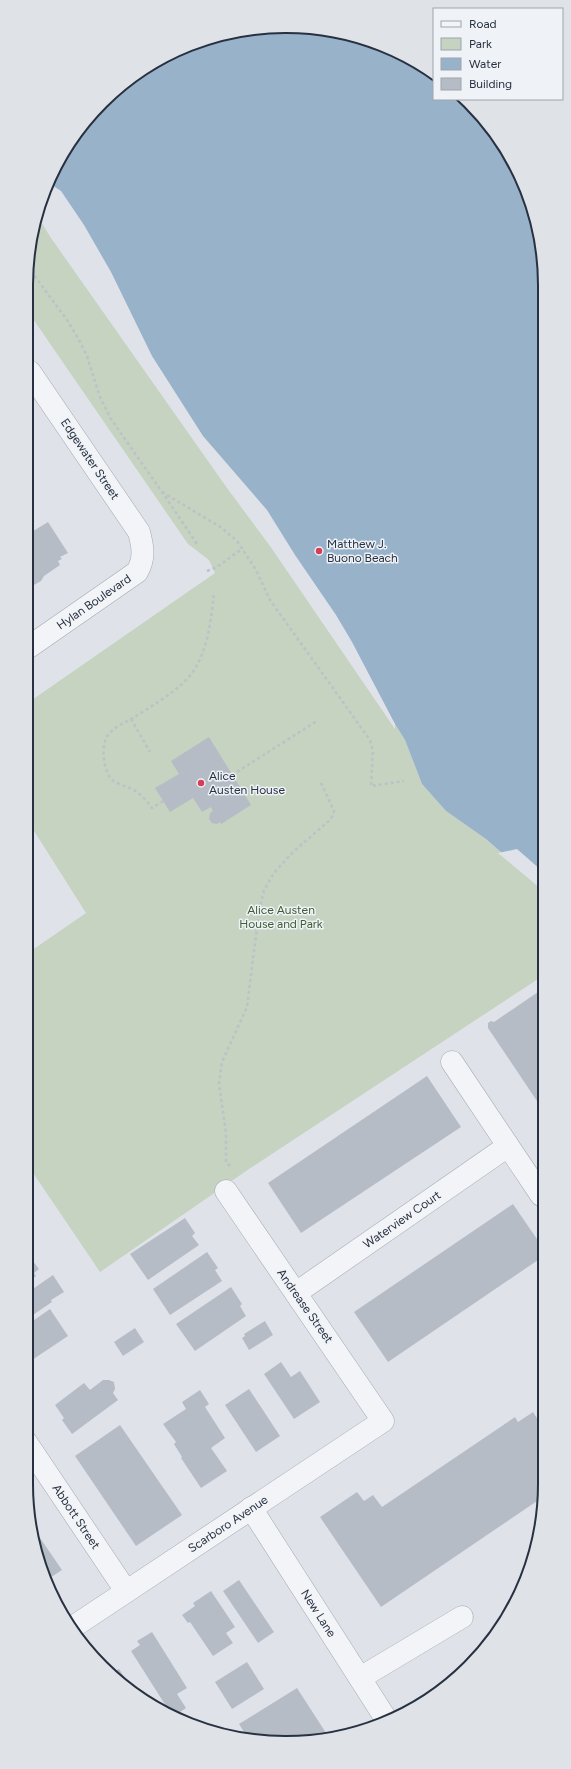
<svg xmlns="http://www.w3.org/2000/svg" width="571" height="1769" font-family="Figtree,sans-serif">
<rect width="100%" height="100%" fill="#dfe3e9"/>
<polygon fill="#c5d3c0" points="39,215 395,724 405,740 422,784 446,811 486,839 541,887 541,977 249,1169 100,1272 27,1164 28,953 86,913 29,823 29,702 215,573 209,560 188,544 31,316 31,235"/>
<polygon fill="#98b2ca" points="235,31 336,31 415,61 434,75 434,99 465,99 469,102 518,171 543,251 541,887 486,839 446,811 422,784 405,740 395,724 39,215 70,141 142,70"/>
<g fill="#dfe3e9">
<polygon points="52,185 61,191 84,225 111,272 152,356 203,436 267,510 295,555 336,615 352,642 395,724 395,729 270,546 227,488 51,238 38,217"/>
<polygon points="517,849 541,870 541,889 498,853"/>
</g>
<g fill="#b6bcc6">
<polygon points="48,522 68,553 60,557 62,559 58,561 60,565 44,576 41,581 34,585 30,585 30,533"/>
<polygon points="209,737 251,805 221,824 220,822 217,824 212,823 209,819 210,813 213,811 211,807 202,812 193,798 170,812 155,788 179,774 171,761"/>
<polygon points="538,992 541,996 541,1107 488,1028 488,1023 491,1021 494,1022"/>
<polygon points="427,1076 461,1127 301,1233 268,1183"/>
<polygon points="513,1204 541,1245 541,1258 388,1362 354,1312"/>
<polygon points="185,1218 195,1233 192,1236 199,1245 148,1280 130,1254"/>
<polygon points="207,1252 218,1268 215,1270 222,1281 170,1315 153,1289"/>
<polygon points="30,1257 39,1269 34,1273 36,1276 27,1283 27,1259"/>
<polygon points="53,1275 64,1292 51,1300 52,1302 27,1319 27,1293"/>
<polygon points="231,1287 242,1304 240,1306 246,1316 195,1351 176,1324"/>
<polygon points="50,1309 68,1336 26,1364 27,1325"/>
<polygon points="265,1321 273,1335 249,1350 242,1338 245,1336 244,1334"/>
<polygon points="135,1328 144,1342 123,1356 114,1342"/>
<polygon points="281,1362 291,1377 300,1371 320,1402 294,1419 264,1374"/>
<polygon points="103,1380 109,1380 114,1382 115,1389 113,1393 118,1400 72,1434 62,1420 64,1418 55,1405 84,1383 90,1390"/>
<polygon points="249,1389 280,1436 256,1452 225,1405"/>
<polygon points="200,1390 209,1404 205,1407 225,1438 211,1448 227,1471 201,1488 181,1458 182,1457 174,1444 176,1442 163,1424 186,1409 182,1402"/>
<polygon points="533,1412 540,1423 540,1499 381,1607 320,1517 357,1492 364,1501 373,1495 382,1507 515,1417 518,1422"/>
<polygon points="120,1425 182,1515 136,1546 75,1456"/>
<polygon points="36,1532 62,1570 45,1581"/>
<polygon points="239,1580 274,1632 258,1643 223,1591"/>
<polygon points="211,1591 235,1627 226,1633 233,1643 213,1656 190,1622 188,1623 182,1615 195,1606 193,1603"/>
<polygon points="152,1632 187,1688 177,1694 186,1708 173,1717 131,1651 140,1645 137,1641"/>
<polygon points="247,1662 264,1689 232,1709 215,1682"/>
<polygon points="119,1669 128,1683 113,1672"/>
<polygon points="297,1688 328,1736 249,1740 239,1724"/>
</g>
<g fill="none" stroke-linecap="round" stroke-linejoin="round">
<g stroke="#a4aab3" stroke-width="23">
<g id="minor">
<path id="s1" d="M29,647L137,572C145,558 143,547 139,532L30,372"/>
<polyline points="452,1062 541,1195"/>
<path id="s2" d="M296,1293L508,1146"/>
<path id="s3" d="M26,1442L126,1591"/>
<path id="s4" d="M251,1508L386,1719"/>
<path id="s5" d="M73,1627L383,1421L226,1191"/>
<polyline points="360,1678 462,1617"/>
</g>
</g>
<g stroke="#bdc1c8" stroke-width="2.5" stroke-dasharray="3 3" stroke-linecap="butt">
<polyline points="31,271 67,320 78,338 87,356 100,397 111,419 162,492 197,544"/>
<polyline points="162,492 222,528 237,541 256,570 270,600 370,740 373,751 371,786 404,781"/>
<polyline points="207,571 217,567 243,548"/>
<polyline points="131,719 150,752"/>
<polyline points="232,775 317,721"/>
<path d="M163,801L152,808C148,803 144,797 138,793C129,785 113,786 108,774C103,762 101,746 108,735C114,727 124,723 133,718C150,707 174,693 187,679C208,656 211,621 214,592"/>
<polyline points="230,1166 226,1162 226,1133 219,1084 222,1062 247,1007 259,911 264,890 274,873 292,853 331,819 334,811 321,783"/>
</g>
<use href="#minor" stroke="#f2f4f7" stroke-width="22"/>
</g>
<g fill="#d33f58" stroke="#eff2f6" stroke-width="1.5">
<circle cx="319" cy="551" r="4"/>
<circle cx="201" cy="783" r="4"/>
</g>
<g text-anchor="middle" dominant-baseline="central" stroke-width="3" stroke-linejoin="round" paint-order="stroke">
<g font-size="12" fill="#273141" stroke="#eff2f6">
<text transform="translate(90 459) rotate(56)">Edgewater Street</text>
<text stroke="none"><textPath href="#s1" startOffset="79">Hylan Boulevard</textPath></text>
<text stroke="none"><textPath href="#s2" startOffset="129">Waterview Court</textPath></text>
<text transform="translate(305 1306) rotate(55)">Andrease Street</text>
<text stroke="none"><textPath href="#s3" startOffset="90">Abbott Street</textPath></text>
<text stroke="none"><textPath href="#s5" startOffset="186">Scarboro Avenue</textPath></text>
<text stroke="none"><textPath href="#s4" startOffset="125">New Lane</textPath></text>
</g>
<g font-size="12" fill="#273141" stroke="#eff2f6" text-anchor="start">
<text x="327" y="544">Matthew J.<tspan x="327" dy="14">Buono Beach</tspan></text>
<text x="209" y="776">Alice<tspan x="209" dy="14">Austen House</tspan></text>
</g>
<g font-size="12" fill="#3d5d34" stroke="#eff2f6">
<text x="281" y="910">Alice Austen<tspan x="281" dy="14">House and Park</tspan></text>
</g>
</g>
<path d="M0 0H571V1769H0ZM285 33H286A252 252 0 0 1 538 285V1484A252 252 0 0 1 286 1736H285A252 252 0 0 1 33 1484V285A252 252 0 0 1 285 33Z" fill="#dfe3e8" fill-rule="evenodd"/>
<path fill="none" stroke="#273141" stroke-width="2" d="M285 33H286A252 252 0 0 1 538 285V1484A252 252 0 0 1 286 1736H285A252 252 0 0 1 33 1484V285A252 252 0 0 1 285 33Z"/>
<rect x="433" y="8" width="130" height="92" fill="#eff2f6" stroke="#9fa5ae"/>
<rect x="441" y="21" width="20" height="6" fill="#f2f4f7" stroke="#9fa5ae"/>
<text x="469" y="28" font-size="12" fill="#273141">Road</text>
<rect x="441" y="38" width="20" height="12" fill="#c5d3c0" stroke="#9fa5ae"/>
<text x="469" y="48" font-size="12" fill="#273141">Park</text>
<rect x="441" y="58" width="20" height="12" fill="#98b2ca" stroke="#9fa5ae"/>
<text x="469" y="68" font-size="12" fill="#273141">Water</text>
<rect x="441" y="78" width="20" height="12" fill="#b6bcc6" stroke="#9fa5ae"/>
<text x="469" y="88" font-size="12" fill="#273141">Building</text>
</svg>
